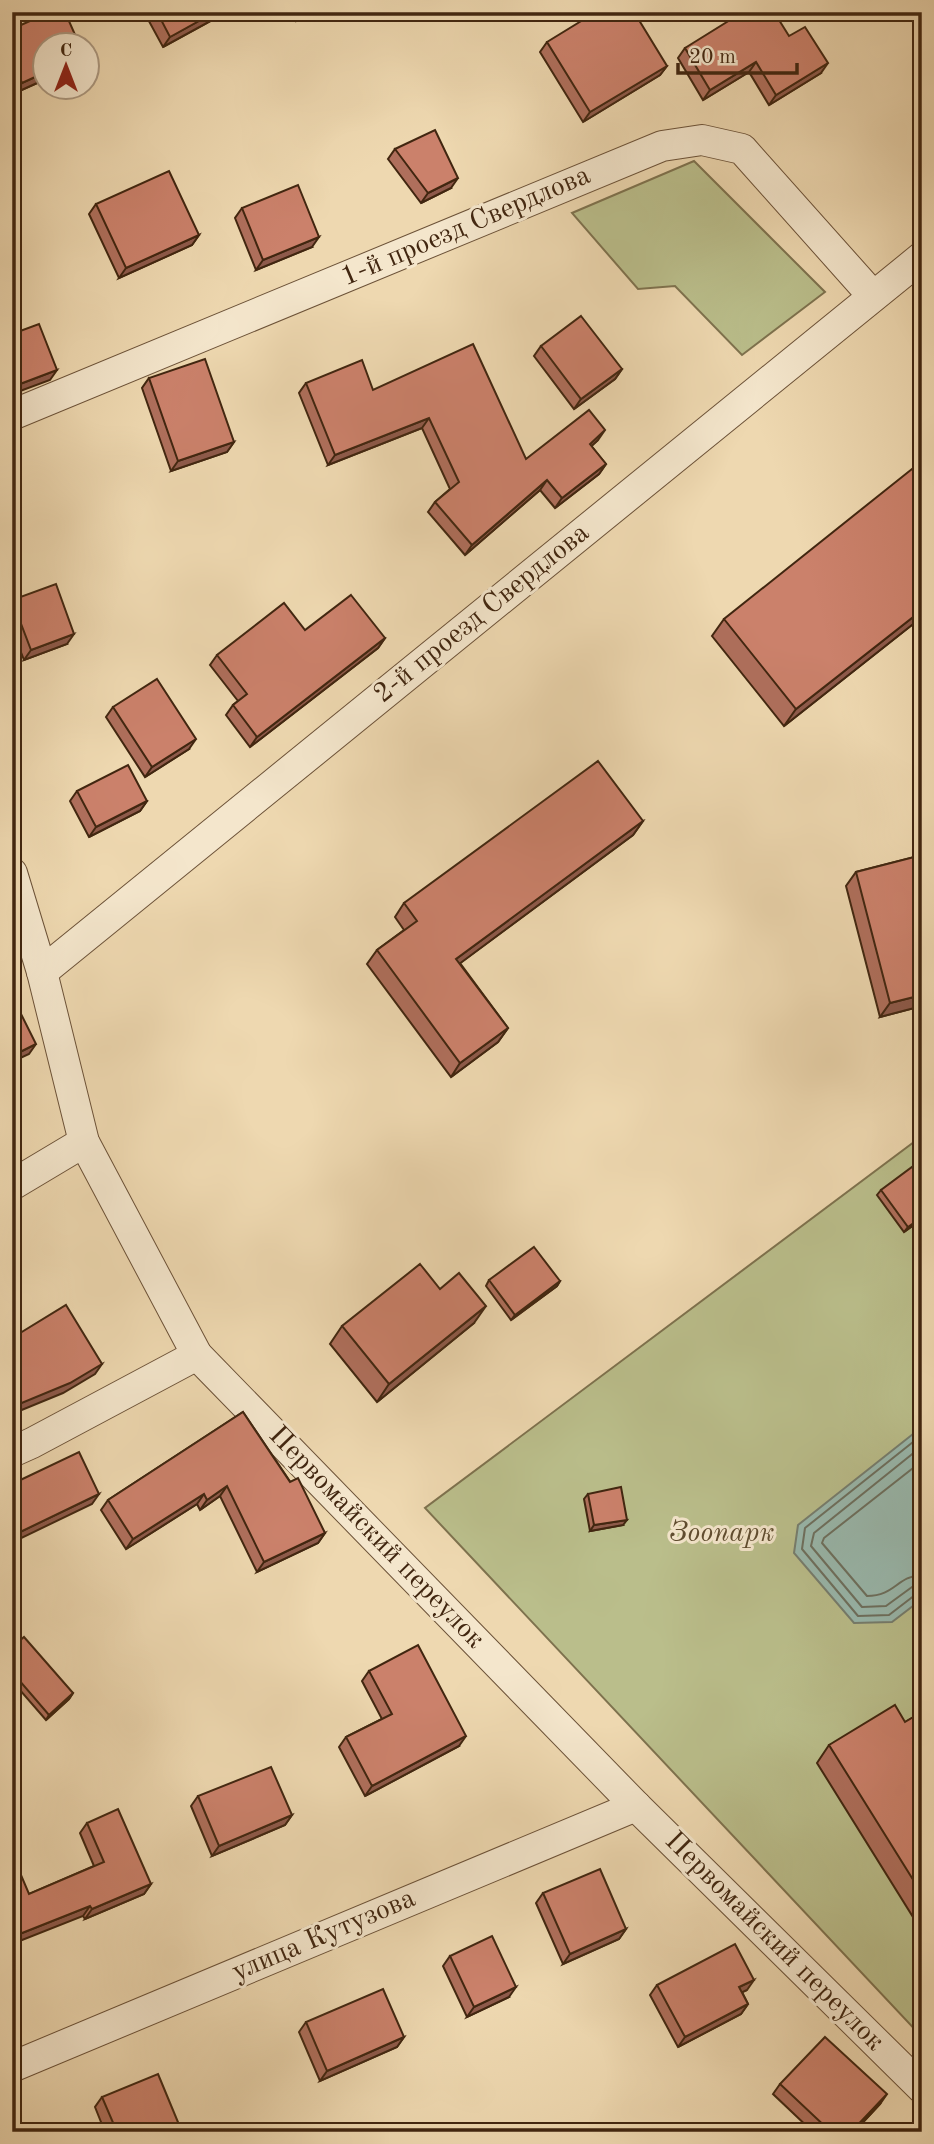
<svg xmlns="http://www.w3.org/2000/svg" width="934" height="2144" font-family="'Old Standard TT',serif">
<rect width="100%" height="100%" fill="#eed8b0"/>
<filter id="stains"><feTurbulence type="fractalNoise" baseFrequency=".00286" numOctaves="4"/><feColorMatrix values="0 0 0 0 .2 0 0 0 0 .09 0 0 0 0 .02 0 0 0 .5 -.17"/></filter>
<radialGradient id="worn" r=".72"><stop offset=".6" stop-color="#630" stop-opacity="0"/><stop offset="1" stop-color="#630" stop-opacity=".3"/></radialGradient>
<g fill="#babe8b" stroke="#7e724e" stroke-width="2">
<polygon points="694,161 825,292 742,355 675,286 638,289 572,213"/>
<polygon points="922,1136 922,2037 425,1508"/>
</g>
<polygon fill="#99b9ae" stroke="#767e6f" stroke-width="2" points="913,1434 922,1435 922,1599 892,1622 854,1623 794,1553 798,1525"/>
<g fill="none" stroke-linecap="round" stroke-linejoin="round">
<g stroke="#6d705f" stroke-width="2">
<polyline points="922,1442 913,1442 805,1528 802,1549 858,1616 889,1615 915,1595 922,1594"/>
<polyline points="922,1451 916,1451 814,1533 811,1546 862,1607 886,1606 912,1587 922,1585"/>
<path d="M922,1461L824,1538L822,1543L867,1596C895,1596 897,1576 922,1575"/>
</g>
<g stroke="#6c5238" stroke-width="32">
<g id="street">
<polyline points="12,415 662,146 702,140 742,149 873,296"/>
<polyline points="12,873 42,972 84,1142 197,1355 636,1806 922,2088"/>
<polyline points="42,972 922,257"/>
<polyline points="12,1185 84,1142"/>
<polyline points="12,1452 32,1443 197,1355"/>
<polyline points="12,2067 636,1806"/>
</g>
</g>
<use href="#street" stroke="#f4e6cc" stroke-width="30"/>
</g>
<g fill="#af6f5c" stroke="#412610" stroke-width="2">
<polygon points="144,12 220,12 216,18 163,47"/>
<polygon points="292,12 313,12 296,21"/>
<polygon points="12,29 46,79 15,93 12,86"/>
<polygon points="789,36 821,73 769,105 749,72 703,100 678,58 685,48"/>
<polygon points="547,42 667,66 660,75 583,122 540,52"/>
<polygon points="395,149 451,188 421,203 388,159"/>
<polygon points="96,204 199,235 192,245 119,278 89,214"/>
<polygon points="242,208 312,247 256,270 235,218"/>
<polygon points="541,346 622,369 615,379 574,409 534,356"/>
<polygon points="149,378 234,442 227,452 171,471 142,388"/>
<polygon points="306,383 373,390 526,459 598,440 591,446 606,464 599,474 555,508 540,490 465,555 428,512 435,502 450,489 422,428 328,465 299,393"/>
<polygon points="12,600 67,644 24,660 12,629"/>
<polygon points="922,617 784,726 712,636 724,619"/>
<polygon points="305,630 385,638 378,648 250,747 226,715 233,705 238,701 210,665 217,655"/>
<polygon points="113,707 189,749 145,777 106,717"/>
<polygon points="77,791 147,801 140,811 89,837 70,801"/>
<polygon points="643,821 633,835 460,963 508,1028 498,1042 451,1077 367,964 377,950 404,930 395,917 404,903"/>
<polygon points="922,855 922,1006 880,1017 846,886 856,872"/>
<polygon points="881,1190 922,1219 904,1232 877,1195"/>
<polygon points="489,1280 560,1281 557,1286 511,1320 486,1286"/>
<polygon points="440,1289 474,1323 377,1402 330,1344 342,1326"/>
<polygon points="243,1412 325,1533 318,1543 257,1572 220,1496 200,1510 197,1504 126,1549 101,1510 108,1500"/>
<polygon points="588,1494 623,1525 590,1531 584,1499"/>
<polygon points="12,1647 73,1693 69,1699 46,1720 12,1681"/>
<polygon points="369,1671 459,1746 365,1796 339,1747 346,1737 382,1719 362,1681"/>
<polygon points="922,1712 922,1911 913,1917 817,1763 829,1745 905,1722"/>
<polygon points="198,1796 292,1815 285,1825 212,1856 191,1806"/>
<polygon points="87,1823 151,1884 144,1894 85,1919 83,1916 29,1894 94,1866 80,1833"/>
<polygon points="543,1893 626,1929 619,1939 563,1964 536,1903"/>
<polygon points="450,1956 509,1997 467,2017 443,1966"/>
<polygon points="657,1985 747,1990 742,1992 748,2004 741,2014 678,2047 650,1995"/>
<polygon points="306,2022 404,2037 397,2047 320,2081 299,2032"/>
<polygon points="780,2084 880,2104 854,2132 813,2132 773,2094"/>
<polygon points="102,2097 176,2132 105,2132 95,2107"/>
</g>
<g fill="#8e5a4b" stroke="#412610" stroke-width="2">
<polygon points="215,12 220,12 216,18 163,47 170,37"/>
<polygon points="302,12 313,12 296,21"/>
<polygon points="756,62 749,72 703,100 710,90"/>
<polygon points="828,63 821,73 769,105 776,95"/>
<polygon points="667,66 660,75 583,122 590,112"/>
<polygon points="46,72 46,79 15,93 22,83"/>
<polygon points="458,178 451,188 421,203 428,193"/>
<polygon points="199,235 192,245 119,278 126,268"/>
<polygon points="319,237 312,247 256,270 263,260"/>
<polygon points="622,369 615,379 574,409 581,399"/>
<polygon points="57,370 50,380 12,394 12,387"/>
<polygon points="429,418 422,428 328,465 335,455"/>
<polygon points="605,430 598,440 583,454 590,444"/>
<polygon points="234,442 227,452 171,471 178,461"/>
<polygon points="606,464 599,474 555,508 562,498"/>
<polygon points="547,480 540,490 465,555 472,545"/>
<polygon points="18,494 12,503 12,496"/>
<polygon points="922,610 922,617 784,726 796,709"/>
<polygon points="74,634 67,644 24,660 31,650"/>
<polygon points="385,638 378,648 250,747 257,737"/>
<polygon points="196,739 189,749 145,777 152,767"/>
<polygon points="147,801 140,811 89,837 96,827"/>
<polygon points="643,821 633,835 447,973 456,959"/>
<polygon points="922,995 922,1006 880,1017 890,1003"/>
<polygon points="508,1028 498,1042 451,1077 460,1063"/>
<polygon points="36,1044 29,1054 12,1062 12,1056"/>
<polygon points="922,1217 922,1219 904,1232 908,1227"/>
<polygon points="560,1281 557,1286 511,1320 515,1315"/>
<polygon points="486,1306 474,1323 377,1402 389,1384"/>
<polygon points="102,1364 95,1374 63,1393 12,1414 12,1407"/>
<polygon points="227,1486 220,1496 200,1510 207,1500"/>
<polygon points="99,1494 92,1504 17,1540 12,1547 12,1539 18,1533"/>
<polygon points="204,1494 197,1504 126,1549 133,1539"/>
<polygon points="627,1520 623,1525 590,1531 594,1525"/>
<polygon points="325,1533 318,1543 257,1572 264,1562"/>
<polygon points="73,1693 69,1699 46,1720 49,1715"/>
<polygon points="466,1736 459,1746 365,1796 372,1786"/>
<polygon points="292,1815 285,1825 212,1856 219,1846"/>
<polygon points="151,1884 144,1894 85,1919 92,1909"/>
<polygon points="922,1904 922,1911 913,1917"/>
<polygon points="90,1906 83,1916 12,1944 12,1937"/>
<polygon points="626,1929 619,1939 563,1964 570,1954"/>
<polygon points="754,1980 747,1990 732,1997 739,1987"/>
<polygon points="516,1987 509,1997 467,2017 474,2007"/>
<polygon points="748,2004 741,2014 678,2047 685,2037"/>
<polygon points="404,2037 397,2047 320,2081 327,2071"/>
<polygon points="887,2094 880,2104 854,2132 851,2132"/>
</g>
<g fill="#cb816b" stroke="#412610" stroke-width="2">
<polygon points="50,12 65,12 80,46 46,46 46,72 22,83 12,60 12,29"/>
<polygon points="157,12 215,12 170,37"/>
<polygon points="596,12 634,12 667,66 590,112 547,42"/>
<polygon points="743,12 774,12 789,36 805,27 828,63 776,95 756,62 710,90 685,48"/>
<polygon points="435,130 458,178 428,193 395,149"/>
<polygon points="169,171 199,235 126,268 96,204"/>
<polygon points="298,185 319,237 263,260 242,208"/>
<polygon points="581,316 622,369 581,399 541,346"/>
<polygon points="39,324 57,370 12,387 12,334"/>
<polygon points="473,344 526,459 589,410 605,430 590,444 606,464 562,498 547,480 472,545 435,502 459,482 429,418 335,455 306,383 362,360 373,390"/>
<polygon points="205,359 234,442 178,461 149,378"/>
<polygon points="922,461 922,610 796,709 724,619"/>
<polygon points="12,476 18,494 12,496"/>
<polygon points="56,584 74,634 31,650 12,600"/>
<polygon points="351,595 385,638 257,737 233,705 247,694 217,655 284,603 305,630"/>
<polygon points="157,679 196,739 152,767 113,707"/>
<polygon points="598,761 643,821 456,959 508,1028 460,1063 377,950 417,921 404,903"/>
<polygon points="128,765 147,801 96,827 77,791"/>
<polygon points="922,855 922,995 890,1003 856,872"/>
<polygon points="12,996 36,1044 12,1056"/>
<polygon points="912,1167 922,1180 922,1217 908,1227 881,1190"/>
<polygon points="534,1247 560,1281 515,1315 489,1280"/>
<polygon points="420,1264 440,1289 459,1273 486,1306 389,1384 342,1326"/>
<polygon points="66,1305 102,1364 70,1383 12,1407 12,1338"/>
<polygon points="243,1412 290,1482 298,1478 325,1533 264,1562 227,1486 207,1500 204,1494 133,1539 108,1500"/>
<polygon points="79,1452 99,1494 18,1533 20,1537 12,1539 12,1484"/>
<polygon points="621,1487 627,1520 594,1525 588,1494"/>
<polygon points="24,1637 73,1693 49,1715 12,1672 12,1647"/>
<polygon points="418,1645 466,1736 372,1786 346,1737 392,1714 369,1671"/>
<polygon points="895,1705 905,1722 922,1712 922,1894 829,1745"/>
<polygon points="271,1767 292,1815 219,1846 198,1796"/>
<polygon points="118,1809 151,1884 92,1909 90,1906 12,1937 12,1870 18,1868 29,1894 104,1862 87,1823"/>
<polygon points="600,1869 626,1929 570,1954 543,1893"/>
<polygon points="492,1936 516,1987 474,2007 450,1956"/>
<polygon points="735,1944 754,1980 739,1987 748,2004 685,2037 657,1985"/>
<polygon points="383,1989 404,2037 327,2071 306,2022"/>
<polygon points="825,2037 887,2094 851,2132 831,2132 780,2084"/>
<polygon points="158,2074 180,2127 167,2132 117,2132 102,2097"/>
</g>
<g text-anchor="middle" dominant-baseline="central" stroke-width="6" stroke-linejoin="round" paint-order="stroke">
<g font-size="28" fill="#412610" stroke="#f4e6cc">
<text transform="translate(466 227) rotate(-23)">1-й проезд Свердлова</text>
<text transform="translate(482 614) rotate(-39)">2-й проезд Свердлова</text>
<text transform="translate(376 1538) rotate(46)">Первомайский переулок</text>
<text transform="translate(324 1936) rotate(-23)">улица Кутузова</text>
<text transform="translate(774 1942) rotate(45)">Первомайский переулок</text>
</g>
<g font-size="28" font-style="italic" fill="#5f4c2f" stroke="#f4e6cc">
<text x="722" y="1534">Зоопарк</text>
</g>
</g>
<rect width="934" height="2144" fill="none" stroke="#eed8b0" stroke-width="42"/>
<rect x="14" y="14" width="906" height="2116" fill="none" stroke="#412610" stroke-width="3.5"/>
<rect x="21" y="21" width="892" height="2102" fill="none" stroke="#412610" stroke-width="2"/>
<g transform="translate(66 66)"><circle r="33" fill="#f4e6cc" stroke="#ac9981" stroke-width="2"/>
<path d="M0-5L12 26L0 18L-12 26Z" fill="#8f2418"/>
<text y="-10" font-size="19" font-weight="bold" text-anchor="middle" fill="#412610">С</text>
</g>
<path d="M678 63v10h119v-10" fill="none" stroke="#412610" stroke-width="3.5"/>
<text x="689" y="63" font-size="21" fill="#412610" stroke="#f4e6cc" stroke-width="5" paint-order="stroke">20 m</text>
<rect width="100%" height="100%" filter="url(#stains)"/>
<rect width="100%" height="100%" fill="url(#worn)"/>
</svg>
